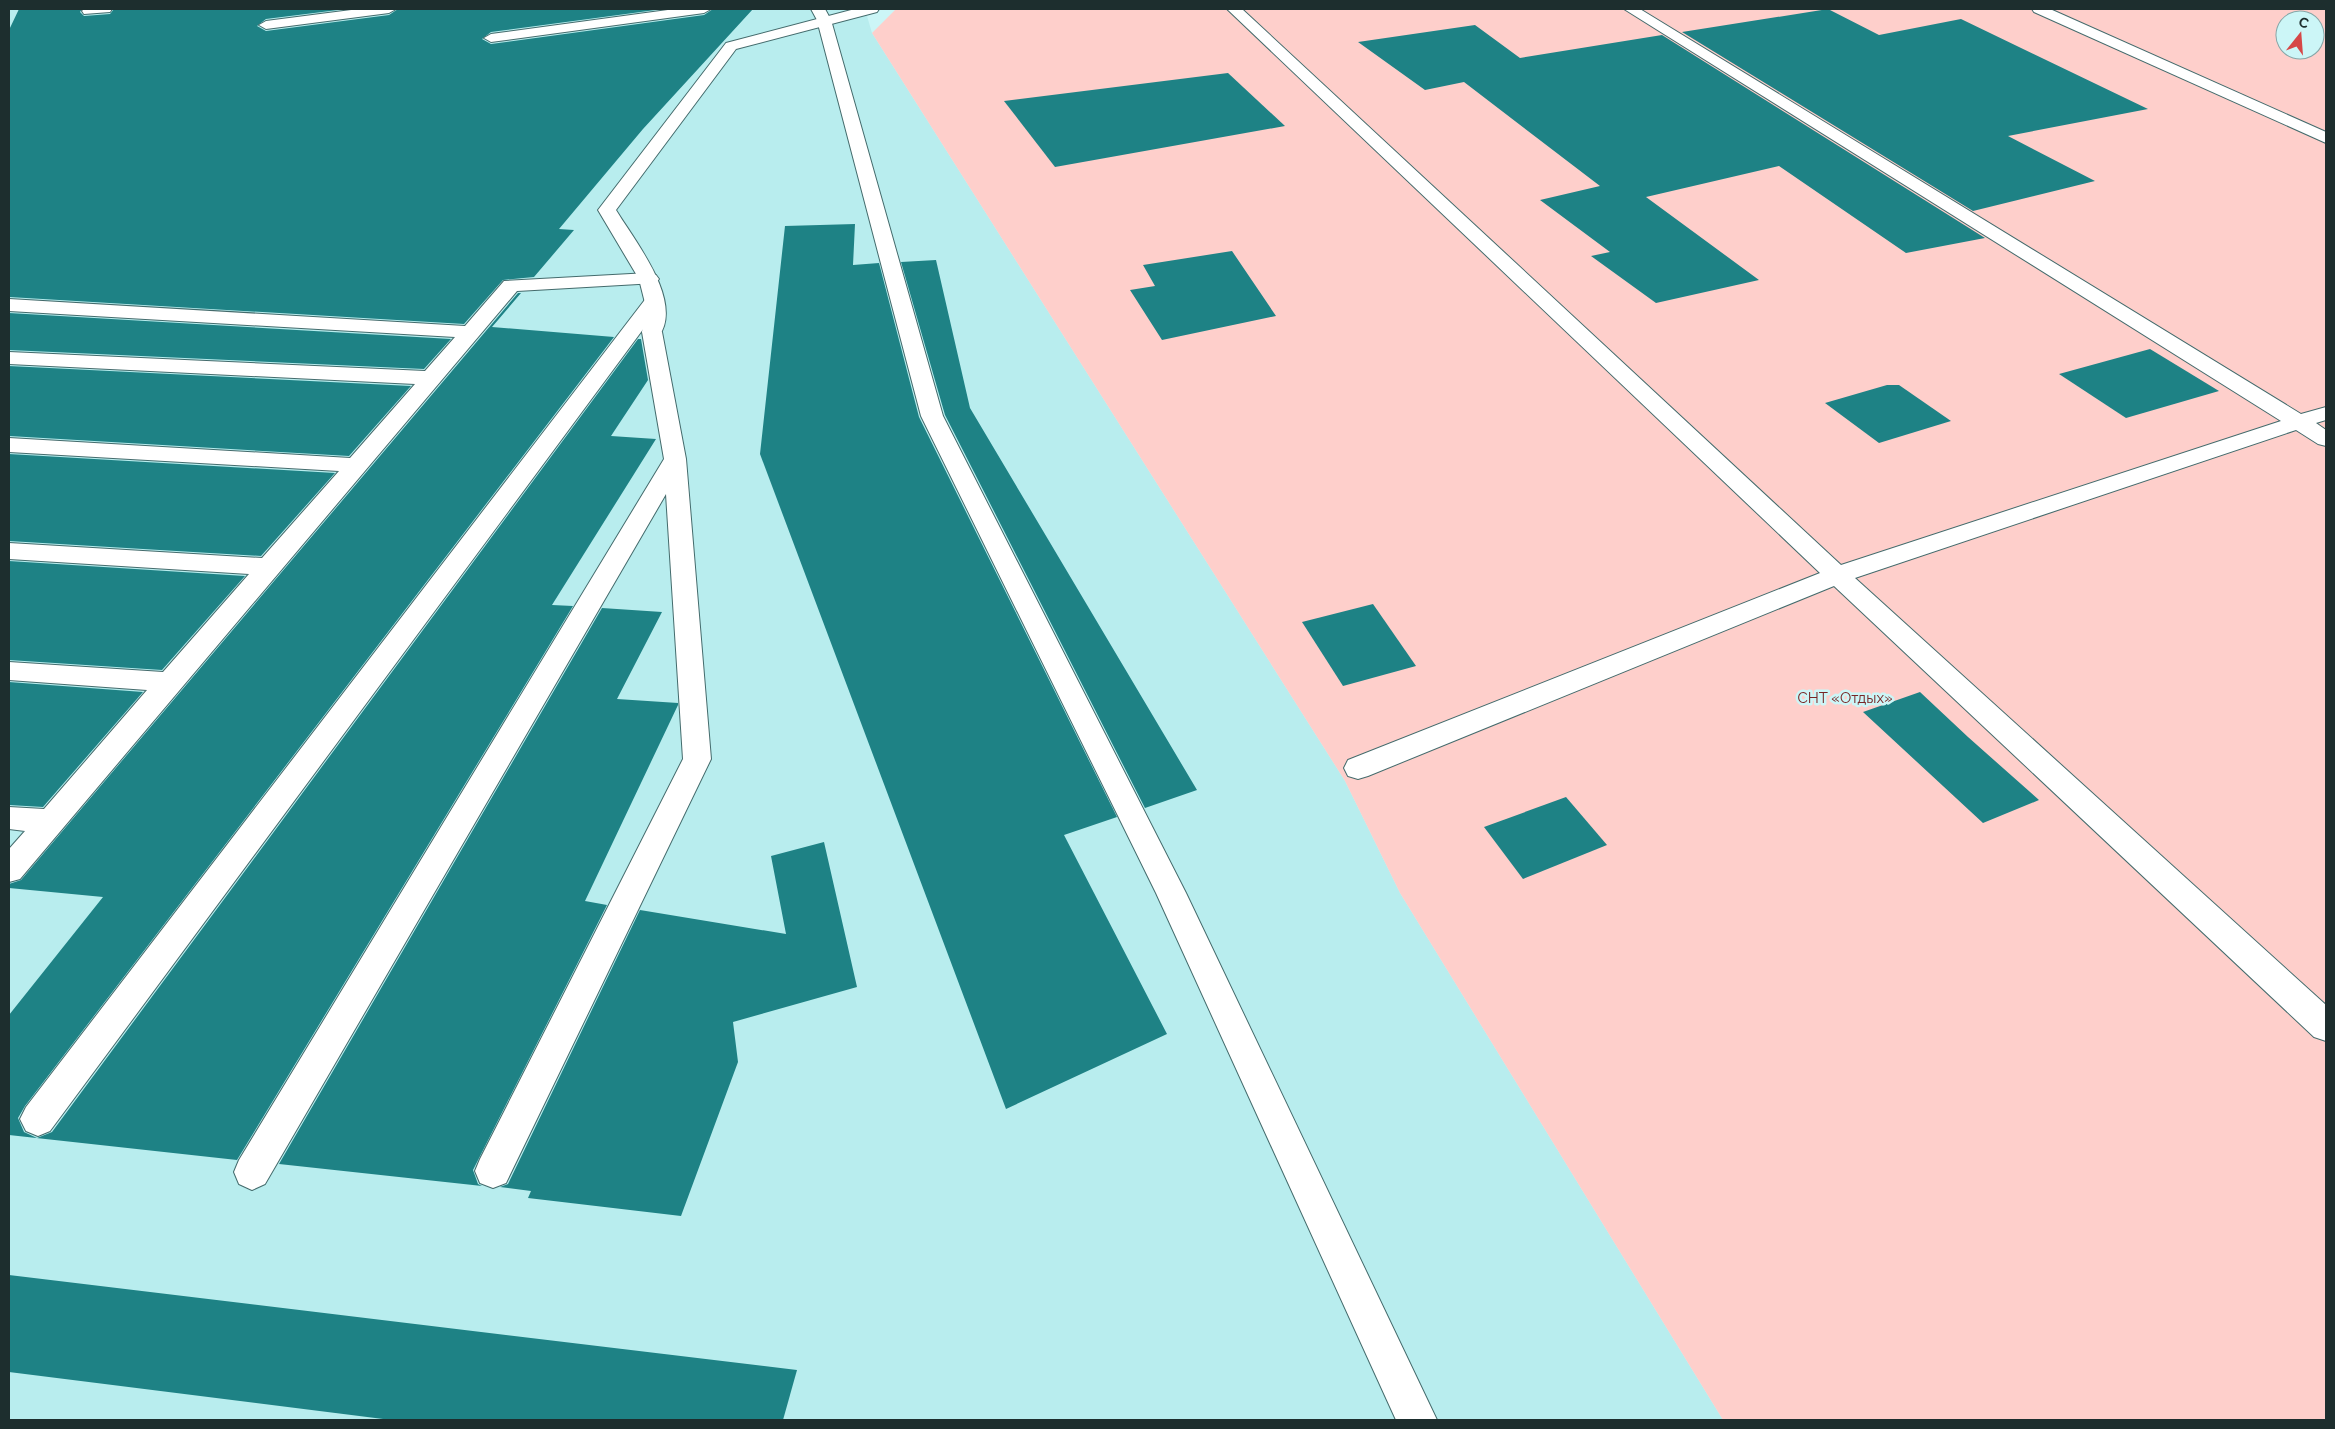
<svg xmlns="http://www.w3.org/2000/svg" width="2335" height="1429" font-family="Raleway,sans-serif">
<rect width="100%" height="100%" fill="#ccf6f7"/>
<polygon fill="#b8edee" points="9,9 865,9 872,33 1345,781 1400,893 1723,1420 9,1420"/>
<path fill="#fecfcb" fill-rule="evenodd" d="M896,9H2326V1420H1723L1400,893L1345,781L872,33ZM2285,20H2315V50H2285Z"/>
<g fill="#1e8285">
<polygon points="19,9 82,9 80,12 84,16 110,14 114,9 346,9 266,19 257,26 266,31 389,15 398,9 663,9 491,32 482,39 491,44 704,15 713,9 753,9 643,129 559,229 574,230 534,277 503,280 464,324 9,297 9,30"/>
<polygon points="1828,9 1879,35 1961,19 2148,109 2008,136 2095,181 1973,211 1682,32"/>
<polygon points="1475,25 1520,58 1662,35 1985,238 1906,253 1779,166 1646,197 1759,280 1656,303 1591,256 1610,252 1540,200 1600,186 1464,82 1425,90 1358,42"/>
<polygon points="1228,73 1285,126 1055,167 1004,101"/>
<polygon points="855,224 853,265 879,263 919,417 1117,817 1064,835 1167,1034 1006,1109 760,454 785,226"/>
<polygon points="1232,251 1276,316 1162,340 1130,290 1155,286 1143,265"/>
<polygon points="936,260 970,408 1197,790 1145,808 945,415 901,262"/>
<polygon points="518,293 521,293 492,327 614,337 25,1106 18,1118 24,1132 37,1138 52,1132 638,339 641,339 648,380 611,436 656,439 552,605 573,606 237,1160 9,1135 9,1015 103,897 9,888 9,884 21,880"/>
<polygon points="9,313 451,339 424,369 9,350"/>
<polygon points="2150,349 2219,391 2126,418 2059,374"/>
<polygon points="9,366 411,386 349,456 9,436"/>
<polygon points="1887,385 1899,385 1951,421 1879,443 1825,403"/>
<polygon points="9,454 335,473 261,556 9,541"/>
<polygon points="9,561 245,576 162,670 9,660"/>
<polygon points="1373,604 1416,666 1343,686 1302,622"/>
<polygon points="602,608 662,612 617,699 678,703 678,705 585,901 607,905 473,1170 478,1184 482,1186 279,1164"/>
<polygon points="9,682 143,692 43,807 9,805"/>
<polygon points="1920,692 1968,737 2039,800 1983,823 1863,712"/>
<polygon points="1566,797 1607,845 1523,879 1484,827"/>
<polygon points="824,842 857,987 733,1022 738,1062 681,1216 528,1198 531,1191 500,1187 508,1184 640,910 786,934 771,856"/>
<polygon points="9,1275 797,1370 783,1420 391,1420 9,1372"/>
</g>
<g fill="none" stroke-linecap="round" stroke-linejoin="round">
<g stroke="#446b6c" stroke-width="2">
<g id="service">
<polygon points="84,9 112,9 110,12 84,14 82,11"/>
<polygon points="359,9 396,9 389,13 266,29 259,25 266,21"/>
<polygon points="675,9 711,9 704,13 491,42 484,38 491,34"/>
<polygon points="811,9 825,9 831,20 943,416 1186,893 1437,1420 1396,1420 1156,893 921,416 817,20"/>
<polygon points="1227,9 1242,9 1841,565 2281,421 1624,9 1640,9 2301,414 2326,407 2326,420 2316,423 2326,430 2326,446 2318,444 2296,430 1855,578 2326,1005 2326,1041 2314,1037 1834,586 1368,776 1358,779 1348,776 1344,768 1348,760 1820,573"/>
<polygon points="2032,9 2050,9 2326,132 2326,143 2034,12"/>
<polygon points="649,273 656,275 659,279 656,283 517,291 20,879 9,882 9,849 25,831 9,829 9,807 44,809 147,690 9,680 9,662 163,672 249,574 9,559 9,543 262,558 339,471 9,452 9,438 350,458 415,384 9,364 9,352 425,371 455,337 9,311 9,299 465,326 504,281"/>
<polygon points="654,295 661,297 664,301 661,305 50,1131 38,1136 26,1131 20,1119 26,1107 647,297"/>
<polygon points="652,326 659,328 662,332 686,459 711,759 506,1183 493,1188 480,1183 475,1171 480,1159 683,759 666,494 265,1184 252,1190 239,1184 234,1172 239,1160 664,459 642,332 645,328"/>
</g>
</g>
<g stroke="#446b6c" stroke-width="2">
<path id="minor" d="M855,9H879L877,12L736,49L616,210C634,240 684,301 659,336L652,338L645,336L642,332L646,307L639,279L598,210L726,43Z"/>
</g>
<use href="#service" fill="#fff" fill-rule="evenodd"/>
<use href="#minor" fill="#fff" fill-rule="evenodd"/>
</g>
<g text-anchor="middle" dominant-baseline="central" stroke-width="5" stroke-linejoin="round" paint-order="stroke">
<g font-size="15" fill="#782525" stroke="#ccf6f7">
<text x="1845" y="698">СНТ «Отдых»</text>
</g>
</g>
<rect width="2335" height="1429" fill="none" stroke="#1d2e2e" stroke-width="20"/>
<g transform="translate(2300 35) rotate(17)"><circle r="24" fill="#ccf6f7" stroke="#86a6a7"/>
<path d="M0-4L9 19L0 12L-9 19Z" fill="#d64747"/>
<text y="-8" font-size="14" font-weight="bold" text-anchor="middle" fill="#1d2e2e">С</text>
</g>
</svg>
